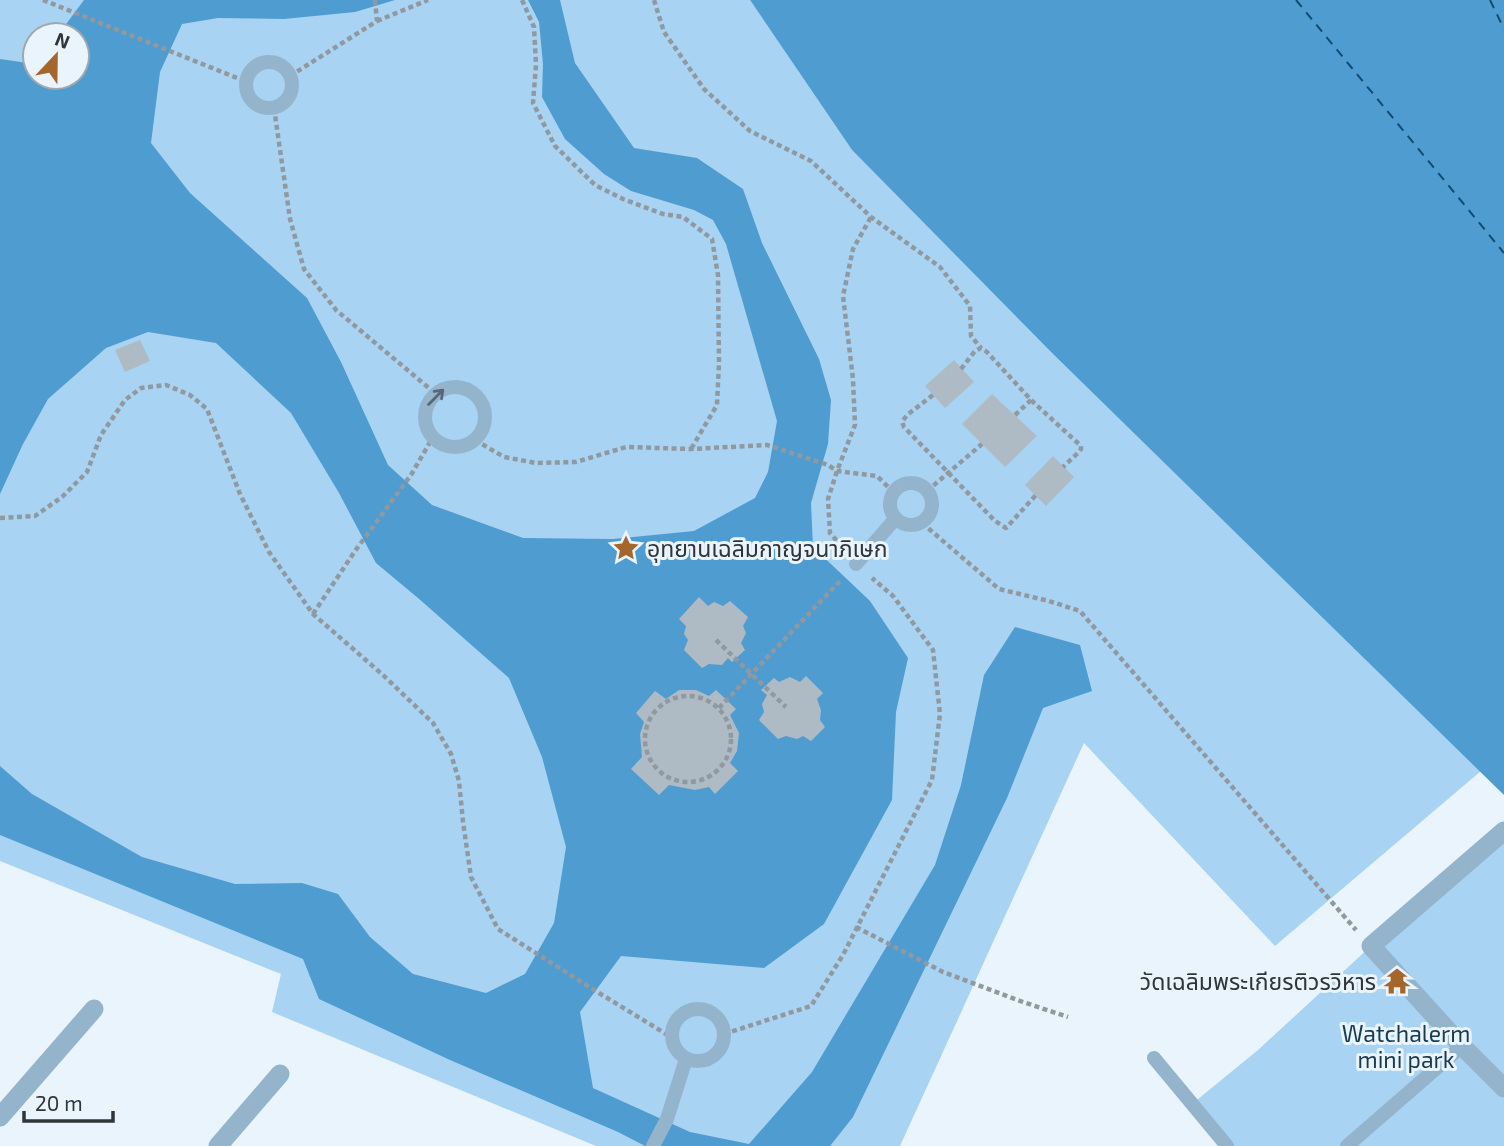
<svg xmlns="http://www.w3.org/2000/svg" width="1504" height="1146" font-family="'Exo 2','Noto Sans Thai',sans-serif">
<rect width="100%" height="100%" fill="#e9f4fd"/>
<g fill="#a8d3f3" fill-rule="evenodd">
<path d="M0,0H750L852,150L1053,354L1481,771L1275,946L1084,743L900,1146H596L272,1012L281,974L0,861ZM35,35H77V77H35Z"/>
<polygon points="1504,831 1504,1146 1227,1146 1192,1104 1258,1050 1371,946"/>
</g>
<g fill="#4f9cd1">
<polygon points="84,0 395,0 355,12 284,19 218,18 182,24 160,72 151,143 190,193 307,298 341,362 388,465 432,505 523,538 613,539 694,531 755,498 768,472 777,421 726,244 713,220 694,210 631,191 604,174 565,139 542,97 543,64 539,22 528,0 560,0 575,63 634,148 697,158 743,189 762,243 819,359 831,400 828,444 811,503 813,547 870,601 908,658 896,712 892,800 824,924 764,968 621,956 580,1012 593,1088 690,1132 749,1144 812,1072 935,865 961,785 984,675 1015,627 1080,645 1092,691 1043,708 1007,798 853,1117 830,1146 645,1146 618,1132 450,1060 319,999 303,959 0,835 0,766 32,794 142,857 235,884 302,883 338,894 370,937 413,974 486,993 525,974 554,923 566,847 542,757 509,678 418,598 376,563 339,493 291,413 216,343 148,332 106,348 48,399 23,444 0,494 0,59 35,64 35,77 77,77 77,35 58,35"/>
<polygon points="750,0 1504,0 1504,795 1053,354 852,150"/>
</g>
<g fill="none" stroke-linecap="round" stroke-linejoin="round">
<g stroke="#104c70" stroke-width="2" stroke-dasharray="9 7" stroke-linecap="butt">
<polyline points="1296,0 1504,253"/>
<polyline points="1490,0 1504,29"/>
</g>
</g>
<g fill="#aebbc5">
<polygon points="140,340 150,361 125,372 115,350"/>
<polygon points="954,360 974,382 945,408 925,386"/>
<polygon points="992,394 1037,436 1005,467 962,424"/>
<polygon points="1053,456 1074,477 1046,506 1025,485"/>
<polygon points="699,597 708,606 714,602 723,606 730,601 748,617 743,626 746,633 741,643 745,650 732,662 728,658 722,665 709,664 702,668 684,650 688,640 684,634 686,626 679,619"/>
<polygon points="806,676 823,693 817,699 821,710 820,720 825,727 811,741 803,736 797,739 786,736 778,739 759,720 764,712 762,704 767,695 761,690 774,678 779,682 790,677 800,682"/>
<polygon points="679,690 696,690 709,696 716,690 736,709 730,715 739,733 737,751 730,763 738,771 715,794 709,787 695,790 669,785 659,795 631,769 642,757 640,734 644,722 636,713 655,691 666,699"/>
</g>
<g fill="none" stroke-linecap="round" stroke-linejoin="round">
<g stroke="#9199a0" stroke-width="4.5" stroke-dasharray="5 3.5" stroke-linecap="butt">
<polyline points="43,0 247,82"/>
<polyline points="522,0 534,27 536,65 533,103 555,146 595,185 623,199 663,214 683,217 712,239 718,275 719,363 717,405 691,449"/>
<polyline points="654,0 664,32 704,89 750,131 811,161 871,217 940,267 970,306 971,336 981,348"/>
<polyline points="377,21 428,0"/>
<polyline points="290,76 377,21 375,0"/>
<polyline points="274,108 290,219 304,269 336,310 436,394"/>
<polyline points="961,369 975,351 981,348 987,352 1031,400 1081,446 1081,449 1079,452 1063,467"/>
<polyline points="933,395 907,415 902,422 904,427 995,521 1006,528 1036,495"/>
<polyline points="1015,415 1031,400"/>
<polyline points="475,440 504,457 536,463 576,462 626,447 691,449 767,445 828,465 837,471 877,476 893,492"/>
<polyline points="927,491 982,444"/>
<polyline points="0,518 35,516 62,497 87,472 101,435 125,400 141,388 166,385 190,395 207,409 240,494 269,552 313,614 383,675 433,723 451,754 459,781 463,822 471,877 498,929 599,993 671,1037"/>
<polyline points="922,523 999,589 1049,601 1080,611 1356,930"/>
<polyline points="842,547 830,533 828,499 837,471 855,425 853,379 843,296 853,249 871,217"/>
<polyline points="313,614 355,551 411,475 433,437"/>
<polyline points="716,640 786,707"/>
<circle cx="688" cy="739" r="43"/>
<polyline points="719,708 842,579"/>
<polyline points="856,927 943,972 1023,1002 1068,1017"/>
<polyline points="724,1034 811,1006 843,955 932,780 940,714 933,650 893,596 872,578"/>
</g>
<g stroke="#94b4cc" stroke-width="14">
<circle cx="269" cy="85" r="23"/>
<circle cx="455" cy="417" r="30"/>
<circle cx="911" cy="504" r="21"/>
<polyline points="856,564 895,519"/>
<circle cx="698" cy="1035" r="26"/>
<polyline points="1154,1058 1227,1146"/>
<polyline points="653,1146 667,1119 686,1059"/>
<polyline points="1347,1146 1462,1046"/>
</g>
<g stroke="#94b4cc" stroke-width="19">
<polyline points="1504,831 1371,946 1462,1046 1504,1088"/>
<polyline points="0,1117 94,1009"/>
<polyline points="218,1146 280,1074"/>
</g>
</g>
<defs><path id="oneway-shaft" d="M-6 0H5M1.5-3L5.5 0L1.5 3" fill="none" stroke-width="1.6" stroke-linecap="round" stroke-linejoin="round" transform="scale(1.75)"/></defs>
<use stroke="#586874" href="#oneway-shaft" transform="translate(436 397) rotate(-45)"/>
<defs>
<g id="sight-bare" transform="scale(2.1)"><path d="M0-6L1.8-2.2L6-1.7L2.9 1.2L3.7 5.4L0 3.3L-3.7 5.4L-2.9 1.2L-6-1.7L-1.8-2.2Z" fill="#a4662b" stroke="#e9f4fd" stroke-width="2.5" paint-order="stroke"/></g>
<g id="temple-bare" transform="scale(2.1)"><path d="M0-6L5-2H3V0L6.5 2.5H4V6H1.5V3h-3V6H-4V2.5H-6.5L-3 0V-2H-5Z" fill="#a4662b" stroke="#e9f4fd" stroke-width="2.5" paint-order="stroke"/></g>
</defs>
<g fill-rule="evenodd">
<use href="#sight-bare" x="626" y="548"/>
<use href="#temple-bare" x="1397" y="981"/>
</g>
<g text-anchor="middle" dominant-baseline="central" stroke-width="6" stroke-linejoin="round" paint-order="stroke">
<g font-size="23" fill="#303539" stroke="#e9f4fd" text-anchor="start">
<text x="647" y="548">อุทยานเฉลิมกาญจนาภิเษก</text>
<text x="1376" y="981" text-anchor="end">วัดเฉลิมพระเกียรติวรวิหาร</text>
</g>
<g font-size="23" fill="#193a51" stroke="#e9f4fd">
<text x="1406" y="1033">Watchalerm<tspan x="1406" dy="26">mini park</tspan></text>
</g>
</g>
<g transform="translate(56 56) rotate(22)"><circle r="33" fill="#e9f4fd" stroke="#9fa8af" stroke-width="2"/>
<path d="M0-5L12 26L0 18L-12 26Z" fill="#a4662b"/>
<text y="-10" font-size="19" font-weight="bold" text-anchor="middle" fill="#303539">N</text>
</g>
<path d="M24 1111v10h89v-10" fill="none" stroke="#303539" stroke-width="3.5"/>
<text x="35" y="1111" font-size="21" fill="#303539" stroke="#e9f4fd" stroke-width="5" paint-order="stroke">20 m</text>
</svg>
